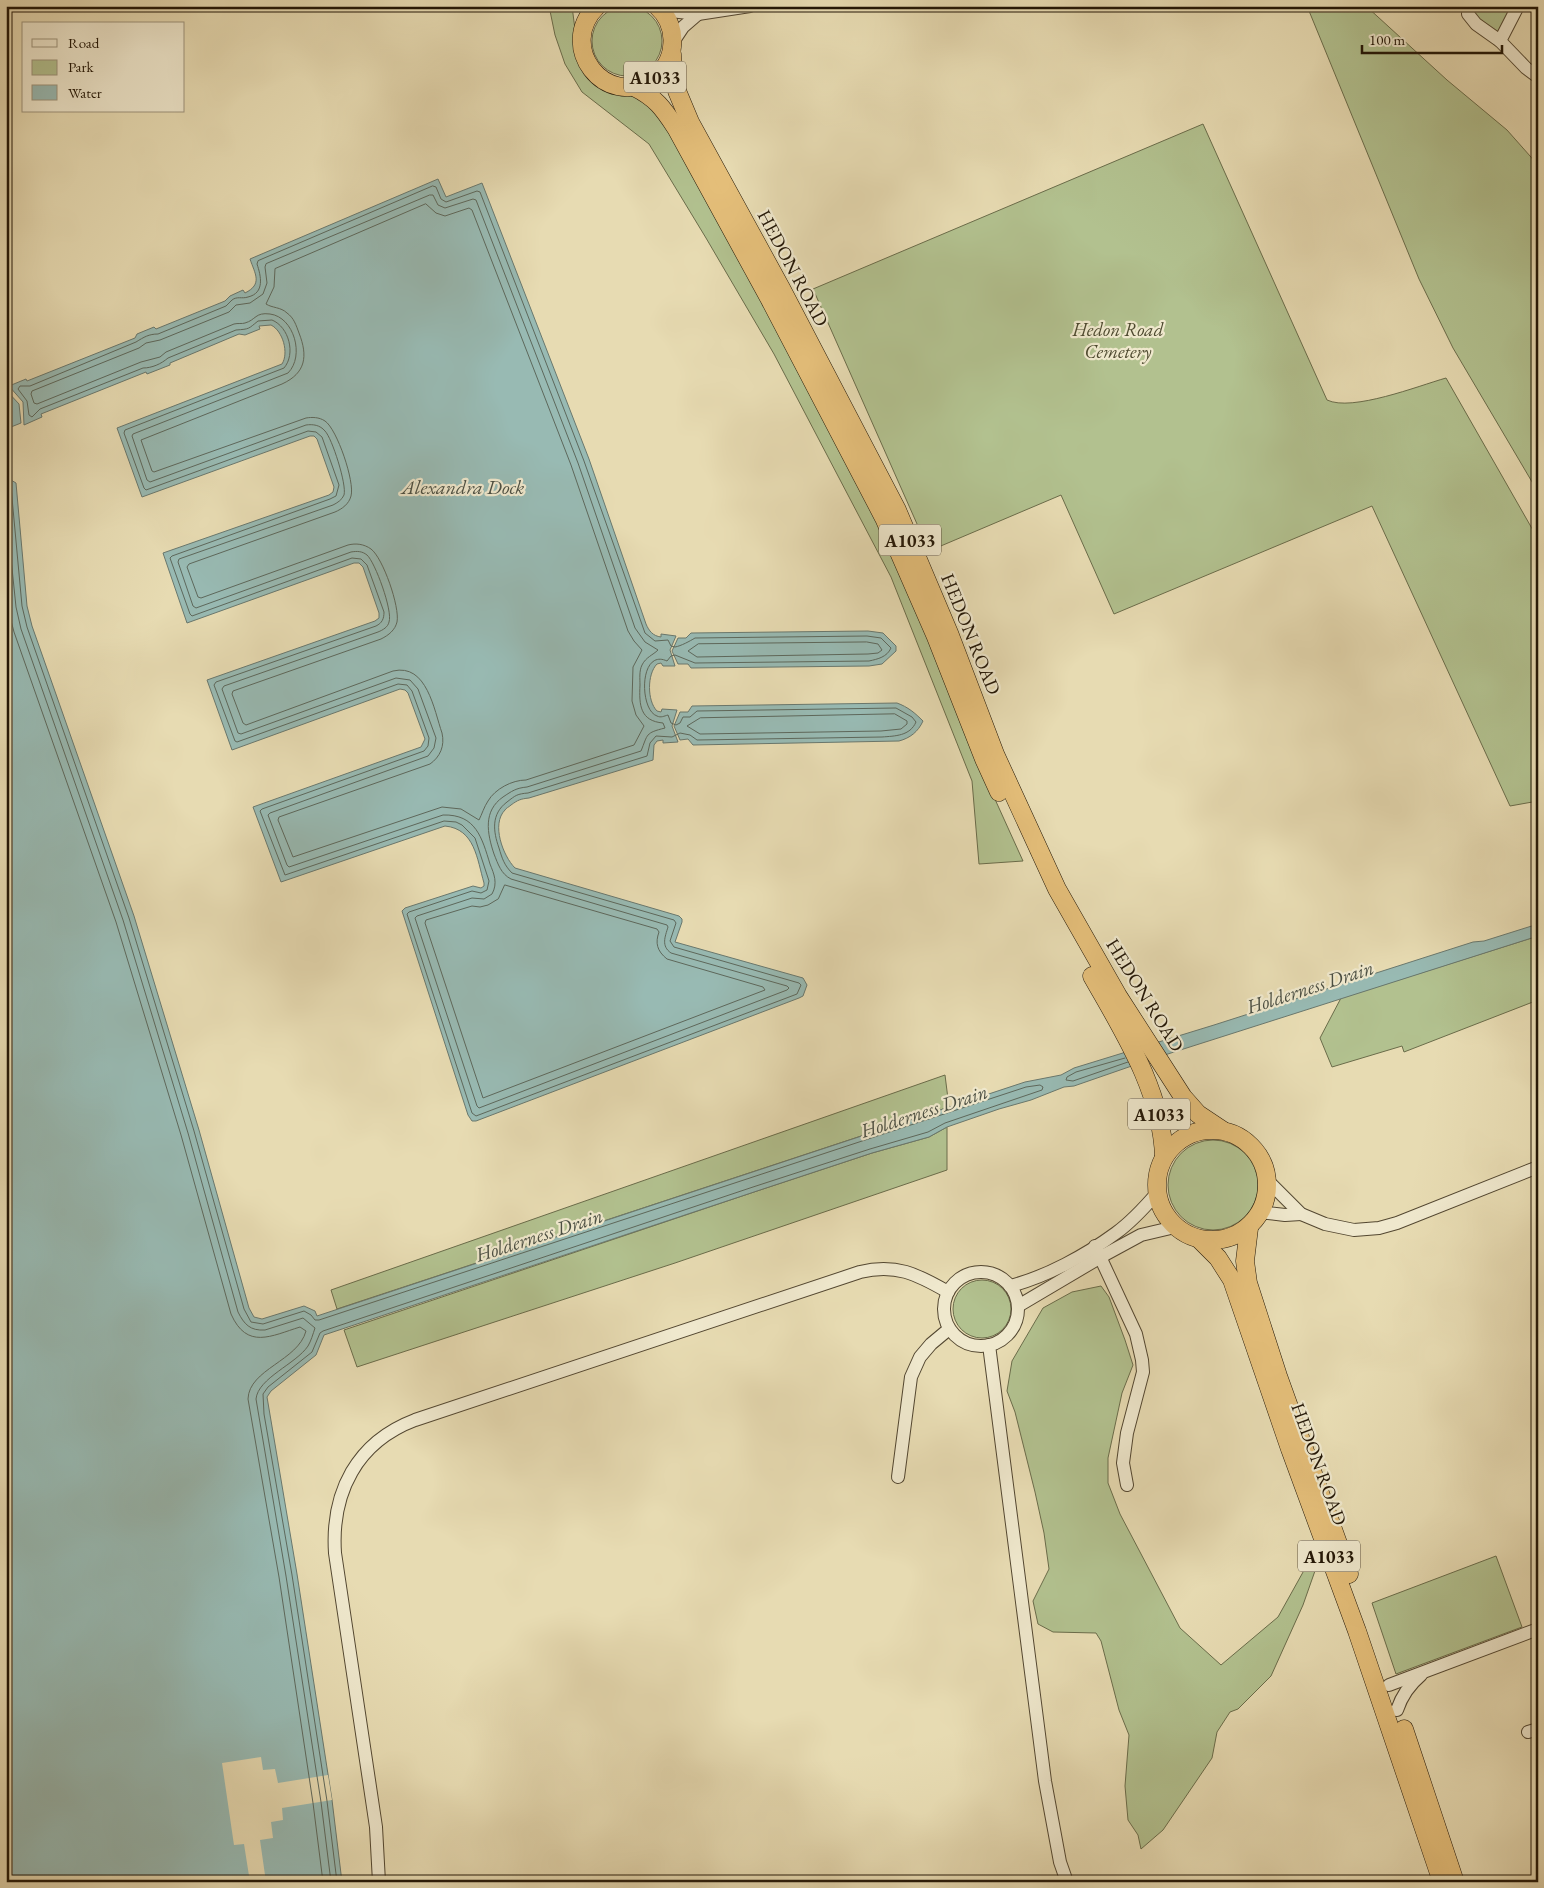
<svg xmlns="http://www.w3.org/2000/svg" width="1544" height="1888" font-family="'EB Garamond',serif">
<rect width="100%" height="100%" fill="#e7dbb2"/>
<filter id="stains"><feTurbulence type="fractalNoise" baseFrequency=".004" numOctaves="4"/><feColorMatrix values="0 0 0 0 .2 0 0 0 0 .09 0 0 0 0 .02 0 0 0 .5 -.17"/></filter>
<radialGradient id="worn" r=".72"><stop offset=".6" stop-color="#630" stop-opacity="0"/><stop offset="1" stop-color="#630" stop-opacity=".3"/></radialGradient>
<g fill="#b2c18f" stroke="#6a6c4a">
<circle cx="627" cy="41" r="35"/>
<polygon points="549,6 572,6 579,61 633,94 658,105 881,518 979,764 1023,861 979,864 972,781 891,577 774,354 706,238 649,144 582,92 565,64 555,35"/>
<polygon points="1307,6 1366,6 1447,80 1507,130 1538,165 1538,492 1453,348 1419,279"/>
<polygon points="1469,6 1518,6 1500,41 1476,24"/>
<path d="M1203,124L1327,400C1352,412 1418,386 1446,378L1538,539V801L1510,806L1372,506L1114,614L1061,495L929,551L813,289Z"/>
<polygon points="1538,936 1538,1000 1404,1052 1402,1046 1332,1067 1320,1038 1341,998"/>
<polygon points="945,1075 949,1107 337,1309 331,1290"/>
<polygon points="947,1127 947,1170 675,1263 357,1367 344,1330 754,1192 872,1153 929,1137"/>
<circle cx="1213" cy="1185" r="45"/>
<circle cx="982" cy="1309" r="29"/>
<polygon points="1101,1286 1109,1297 1125,1340 1133,1365 1122,1393 1108,1458 1108,1483 1120,1514 1180,1628 1221,1665 1278,1617 1312,1556 1316,1568 1303,1605 1271,1676 1238,1709 1230,1712 1217,1732 1212,1758 1163,1830 1141,1849 1138,1835 1128,1820 1125,1786 1129,1735 1119,1710 1101,1641 1096,1633 1053,1632 1038,1624 1033,1601 1049,1569 1044,1533 1035,1492 1015,1412 1007,1391 1012,1361 1043,1308 1072,1292"/>
<polygon points="1496,1556 1522,1627 1396,1674 1372,1603"/>
</g>
<g fill="#98bab3" stroke="#69786e">
<path d="M438,179L446,197L482,183L589,459L646,624C649,631 653,636 661,637V634L676,636L670,650L675,666H663L661,663L657,664C647,674 647,701 657,711L661,712L662,709L677,710L672,726L678,742L663,743V740L657,741L654,745L653,760L529,798C520,799 518,800 511,805C509,807 506,808 505,810C491,824 503,856 515,868L679,916L682,919V922L675,942L803,978L807,985L803,996L799,998L476,1121H472L468,1115L402,911L405,908L473,886L481,888L484,886V883C477,859 475,829 445,826L281,882L253,807L421,747L425,739L408,693L405,690L400,689L232,750L207,680L375,621L379,618V613L363,567L359,563H354L187,623L163,553L329,495L333,492L334,487L317,439L314,436H310L142,497L117,428L282,364C289,353 283,331 271,325L259,326L260,329L245,335L239,334L170,363V365L147,374L146,372L41,414L42,417L24,425L23,402L9,386L26,379L27,381L135,338L137,334L154,327L156,329L225,301L230,296L243,290L245,293C263,284 255,274 250,259Z"/>
<polygon points="6,390 19,404 21,423 6,429"/>
<polygon points="6,477 16,483 27,606 32,626 134,916 199,1130 249,1308 254,1317 262,1319 304,1306 315,1311 317,1316 1025,1082 1061,1075 1074,1068 1214,1025 1473,942 1484,941 1538,924 1538,936 1149,1060 1074,1086 1064,1087 1031,1100 999,1109 947,1127 929,1137 872,1153 754,1192 324,1335 316,1355 271,1391 267,1397 297,1574 332,1800 342,1882 6,1882"/>
<polygon points="868,631 883,633 896,646 896,651 882,664 869,666 691,668 688,664 678,664 672,651 678,638 686,638 691,633"/>
<path d="M897,703C908,707 915,713 923,721C918,732 910,738 899,741L693,745L688,739L680,740L674,726L680,712H688L692,706Z"/>
</g>
<polygon fill="#e7dbb2" points="261,1757 263,1770 275,1769 278,1783 328,1775 332,1800 282,1808 283,1820 271,1822 273,1838 260,1840 266,1882 250,1882 244,1844 234,1845 222,1763"/>
<g fill="none" stroke-linecap="round" stroke-linejoin="round">
<g stroke="#5d685c" stroke-width="1">
<path d="M433,186L436,187L441,199L446,202L477,191L480,192L584,461L645,633L655,641L668,640L671,646L675,647C681,646 690,641 695,638L867,636L881,638L891,648C887,657 878,659 869,661L695,663L675,655L671,656L667,661C639,648 639,710 657,716C661,718 664,716 668,715L671,723L676,725L680,723L683,717H690L697,711L896,708L912,717L916,722C910,736 895,736 882,737L697,740L690,735L680,733L672,737L656,736L650,743L647,756L528,793C517,794 516,795 507,802C491,814 493,831 499,848C502,858 504,865 512,873L674,920L676,923L670,941L674,947L799,983L801,985L797,994L476,1116L472,1113L407,914L409,912L472,891L481,893L487,890L489,881L475,838L462,825L456,822L444,821L285,875L260,811L262,809L424,751L428,746L429,738L412,691L407,685L398,684L237,742L235,741L214,685L216,682L376,626C382,623 384,619 384,612L367,565L361,559L352,558L192,616L190,614L170,558L172,556L330,499L336,496L339,485L322,437L316,432L308,431L146,490L144,488L124,433L125,430L284,368C296,354 289,327 272,320L258,321C248,329 250,329 236,330L168,358C161,364 152,368 143,368L40,409L32,417L29,415L27,401L18,389L20,386H30L136,342C144,337 149,334 158,334L226,306C228,304 230,302 232,300C237,296 242,299 248,297C265,293 261,276 257,264L258,261Z"/>
<path d="M430,195H433L438,205L445,208L473,199L476,200L578,463L635,628L645,642L658,650C653,655 646,657 642,665C639,671 640,679 640,685C639,705 640,721 663,723L665,728C645,733 648,734 641,751L527,787C516,788 512,791 503,797C483,811 487,833 494,854C498,864 501,874 511,879L667,925L668,927C665,937 661,946 671,953L787,986L789,988L787,990L479,1108L477,1106L415,918L417,916L472,898L484,899L492,894C498,883 494,874 490,864C482,838 476,814 443,815L289,867L287,865L268,815L270,813L428,756L434,748L436,738L418,689L410,680L396,678L241,734L238,733L222,689L224,686L378,632C383,630 388,627 389,622C393,611 375,562 367,555C362,551 357,551 351,552L196,608L193,606L178,562L179,559L333,505C337,503 342,500 344,495C347,485 332,438 325,431C320,425 313,424 306,425L150,482L147,480L132,436L133,434L288,373C305,356 294,317 270,314C255,312 256,320 245,323C242,324 238,323 234,324L166,352L160,357L141,362L37,404L34,403L31,394L32,391L139,348L146,343L160,340L229,312L236,305L250,303L263,294L267,283L265,267L266,264Z"/>
<path d="M426,204L436,213L445,216L469,208L472,210L571,465L628,631L634,641L642,650L633,667L632,701L636,715L644,726L634,745L526,780C512,780 495,789 488,801C484,807 482,814 479,820L461,809L442,807L293,857L278,820L279,817L430,764C440,757 445,746 442,733C434,710 427,663 393,671L246,725L243,723L232,694L233,691L381,639C389,635 395,630 397,622C400,607 383,558 371,549C364,544 356,543 348,545L201,598L198,597L187,567L189,564L335,512C342,509 349,504 351,496C355,482 337,429 325,421C319,417 312,417 306,418L154,472L152,471L141,440L282,384C306,373 308,356 299,333C296,325 294,318 287,313C281,307 272,308 266,304L274,287L275,269Z"/>
<polyline points="6,483 11,487 22,606 27,627 129,918 194,1131 244,1309 251,1322 263,1324 304,1311 311,1315 315,1320 319,1320 1026,1087 1040,1085 1043,1087 1042,1090 945,1123 928,1132 870,1149 753,1187 323,1331 320,1333 312,1352 268,1387 263,1394 264,1414 292,1575 327,1801 337,1882"/>
<path d="M6,510L16,607L21,629L123,920L188,1133L238,1312C244,1324 250,1331 265,1330L303,1318L315,1328C313,1334 311,1341 308,1346C296,1364 258,1378 256,1399L286,1576L321,1802L331,1882"/>
<path d="M6,589L8,609L14,632L116,922L181,1135L231,1314C247,1350 271,1336 300,1327L306,1331C298,1361 249,1369 248,1399L279,1577L313,1803L323,1882"/>
<polygon points="867,642 878,644 882,650 878,653 868,654 697,657 688,651 698,644"/>
<polygon points="895,714 907,721 907,724 901,729 881,731 700,734 687,726 700,718"/>
<path d="M505,885L657,929L659,932C655,943 657,951 667,959L763,987L765,990L483,1098L425,923L426,920L472,906L480,907L488,905L498,899Z"/>
<polyline points="1125,1058 1076,1072 1067,1077 1066,1080 1073,1081 1128,1062"/>
</g>
<g stroke="#534731" stroke-width="14">
<g id="minor">
<polyline points="1469,6 1468,14 1476,24 1500,41"/>
<polyline points="1518,6 1500,41 1526,68 1538,77"/>
<polyline points="661,10 698,14 750,6"/>
<polyline points="673,42 683,27 698,14"/>
<polyline points="1267,1180 1301,1214 1325,1224 1354,1230 1379,1228 1397,1223 1538,1167"/>
<polyline points="1260,1212 1285,1215 1301,1214"/>
<polyline points="1095,1246 1136,1334 1142,1360 1143,1372 1127,1433 1123,1463 1127,1485"/>
<circle cx="981" cy="1309" r="37"/>
<path d="M1010,1286C1046,1277 1086,1255 1116,1233C1131,1222 1145,1207 1157,1193"/>
<polyline points="1018,1306 1106,1254 1141,1235 1175,1227"/>
<polyline points="989,1345 1045,1781 1060,1862 1067,1882"/>
<polyline points="898,1477 911,1377 920,1357 931,1344 949,1329"/>
<polyline points="1389,1685 1538,1629"/>
<path d="M1397,1710C1402,1695 1409,1685 1421,1675"/>
<polyline points="1528,1732 1538,1729"/>
<path d="M379,1882L376,1827L335,1553C331,1492 357,1442 415,1420L860,1272C895,1263 917,1274 948,1292"/>
</g>
</g>
<g stroke="#221606" stroke-width="19">
<g id="highway">
<path d="M597,6C556,46 605,110 653,79C663,72 671,60 672,47C674,32 669,17 657,6"/>
<polyline points="672,54 673,72 677,91 690,122 781,288 897,510 949,633 995,754 1057,889 1118,996 1183,1097 1198,1114 1222,1130"/>
<path d="M634,87C656,98 663,108 676,128L769,298L884,518L936,637L984,759L999,792"/>
<path d="M1092,976C1123,1031 1162,1091 1164,1157"/>
<circle cx="1212" cy="1185" r="55"/>
<polyline points="1249,1228 1245,1261 1248,1283 1278,1376 1349,1574"/>
<polyline points="1199,1239 1218,1258 1232,1280 1290,1449 1357,1631 1442,1882"/>
<polyline points="1404,1729 1455,1882"/>
</g>
</g>
<use href="#minor" stroke="#efe8cd" stroke-width="12"/>
<use href="#highway" stroke="#e4be79" stroke-width="18"/>
</g>
<g text-anchor="middle" dominant-baseline="central" stroke-width="4.5" stroke-linejoin="round" paint-order="stroke">
<g fill="#efe8cd" stroke="#605542" stroke-width="1">
<rect x="624" y="61.5" width="62" height="31" rx="4"/>
<rect x="879" y="524.5" width="62" height="31" rx="4"/>
<rect x="1128" y="1098.5" width="62" height="31" rx="4"/>
<rect x="1298" y="1540.5" width="62" height="31" rx="4"/>
</g>
<g font-size="18" font-weight="bold" fill="#221606">
<text x="655" y="77">A1033</text>
<text x="910" y="540">A1033</text>
<text x="1159" y="1114">A1033</text>
<text x="1329" y="1556">A1033</text>
</g>
<g font-size="19" fill="#221606" stroke="#efe8cd">
<text transform="translate(793 268) rotate(62)">HEDON ROAD</text>
<text transform="translate(971 634) rotate(68)">HEDON ROAD</text>
<text transform="translate(1145 995) rotate(58)">HEDON ROAD</text>
<text transform="translate(1319 1464) rotate(70)">HEDON ROAD</text>
</g>
<g font-size="19" font-style="italic" fill="#4d492f" stroke="#efe8cd">
<text x="1118" y="329">Hedon Road<tspan x="1118" dy="22">Cemetery</tspan></text>
</g>
<g font-size="20" font-style="italic" fill="#4b4f43" stroke="#efe8cd">
<text x="463" y="487">Alexandra Dock</text>
<text transform="translate(1310 987) rotate(-18)">Holderness Drain</text>
<text transform="translate(924 1111) rotate(-18)">Holderness Drain</text>
<text transform="translate(539 1235) rotate(-18)">Holderness Drain</text>
</g>
</g>
<rect width="1544" height="1888" fill="none" stroke="#e7dbb2" stroke-width="25"/>
<rect x="8" y="8" width="1529" height="1873" fill="none" stroke="#221606" stroke-width="2.5"/>
<rect x="12" y="12" width="1519" height="1863" fill="none" stroke="#221606"/>
<rect x="22" y="22" width="162" height="90" fill="#efe8cd" stroke="#9d947d"/>
<rect x="32" y="39" width="25" height="8" fill="#efe8cd" stroke="#9d947d"/>
<text x="68" y="48" font-size="15" fill="#221606">Road</text>
<rect x="32" y="60" width="25" height="15" fill="#b2c18f" stroke="#9d947d"/>
<text x="68" y="72" font-size="15" fill="#221606">Park</text>
<rect x="32" y="85" width="25" height="15" fill="#98bab3" stroke="#9d947d"/>
<text x="68" y="98" font-size="15" fill="#221606">Water</text>
<path d="M1362 45v8h140v-8" fill="none" stroke="#221606" stroke-width="2.5"/>
<text x="1369" y="45" font-size="15" fill="#221606" stroke="#efe8cd" stroke-width="4" paint-order="stroke">100 m</text>
<rect width="100%" height="100%" filter="url(#stains)"/>
<rect width="100%" height="100%" fill="url(#worn)"/>
</svg>
